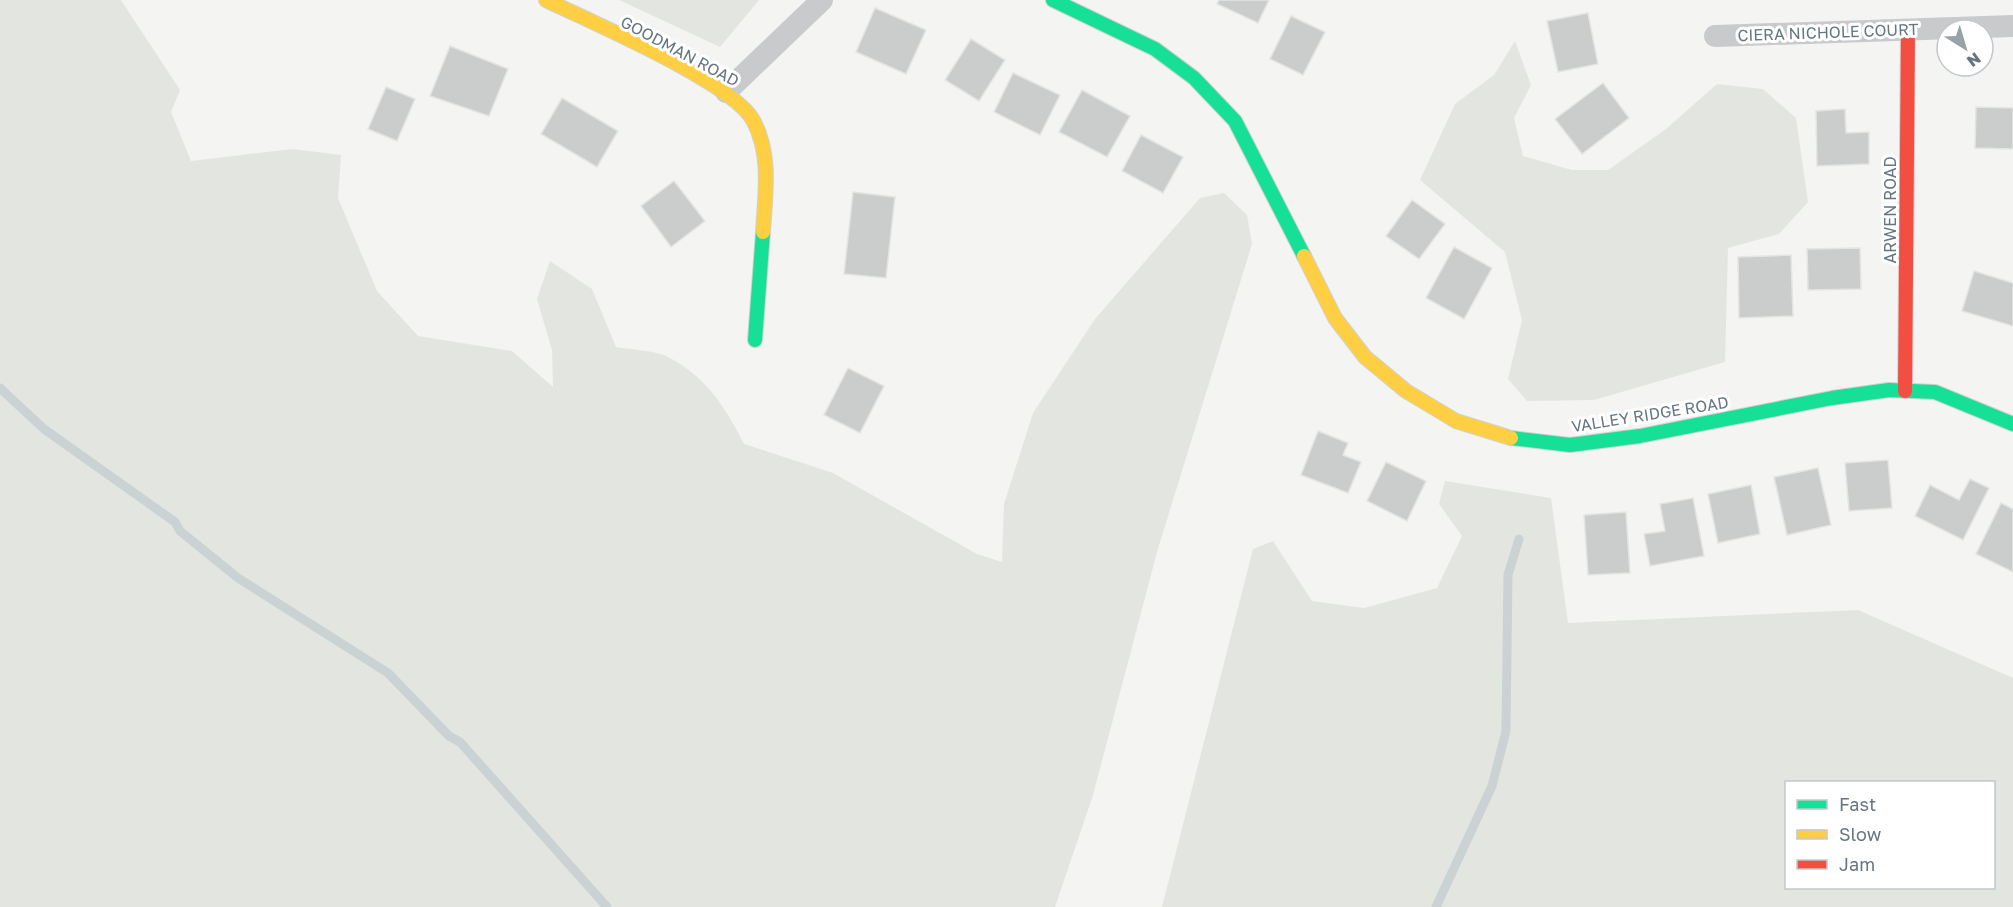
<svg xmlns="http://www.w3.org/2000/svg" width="2013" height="907" font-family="'Golos Text',sans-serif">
<rect width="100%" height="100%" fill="#f4f4f3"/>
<g fill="#e3e6e0" fill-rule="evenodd">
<path d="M0,0H121L180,90L171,112L191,161L293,149L341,155L338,198L377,291L418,336L512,351L553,387L552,350L537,299L550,261L592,289L616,347C632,350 656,350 670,358C707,378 726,408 744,444L833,473L977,554L1002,562L1004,504L1033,413L1095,319L1200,198L1224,193L1247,215L1252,244L1157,552L1093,795L1055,907H0Z"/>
<polygon points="619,0 759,0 720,47"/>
<polygon points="1515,41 1531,85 1514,118 1523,156 1572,170 1608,170 1666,129 1717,84 1763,89 1796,118 1808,202 1779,234 1728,248 1725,362 1594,400 1527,401 1508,379 1522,320 1505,252 1420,180 1455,104 1494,75"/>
<path d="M1445,481L1551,498L1568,623L1858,610L2013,678V907H1162L1253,549L1273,541L1312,601L1364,608L1437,588L1462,536L1439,504ZM1786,782H1994V888H1786Z"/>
</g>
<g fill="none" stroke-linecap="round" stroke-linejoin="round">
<g stroke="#cad2d4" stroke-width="9">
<polyline points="0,388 44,429 175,522 180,531 238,578 388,673 449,736 460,742 607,907"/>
<polyline points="1436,907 1492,786 1506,731 1508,575 1519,539"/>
</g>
</g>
<g fill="#cbcdcd" stroke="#e4e4e3" stroke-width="1.5">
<polygon points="1219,0 1269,0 1258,23 1217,4"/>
<polygon points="875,8 926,30 906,74 856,52"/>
<polygon points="1588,13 1598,64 1558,72 1547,21"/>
<polygon points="1291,16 1325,32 1303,75 1270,59"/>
<polygon points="971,39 1005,60 979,101 945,80"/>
<polygon points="450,46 508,69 489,116 430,96"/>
<polygon points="1013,73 1060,95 1040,135 994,112"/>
<polygon points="1603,83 1629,118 1582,154 1555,119"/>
<polygon points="386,87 415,99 397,141 368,129"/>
<polygon points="1082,90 1130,116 1107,157 1059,132"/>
<polygon points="562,98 618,131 597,167 541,134"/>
<polygon points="1976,107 2013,108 2013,149 1975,148"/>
<polygon points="1845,109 1846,133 1869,132 1869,164 1817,166 1816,111"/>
<polygon points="1141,135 1183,157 1163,193 1122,171"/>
<polygon points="674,181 705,221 671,247 641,206"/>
<polygon points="853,192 895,197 886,278 844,274"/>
<polygon points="1412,200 1445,224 1419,259 1386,236"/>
<polygon points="1454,247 1492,268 1464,319 1426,298"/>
<polygon points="1860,248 1861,289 1808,290 1807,249"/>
<polygon points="1791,255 1793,316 1739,318 1738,257"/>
<polygon points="1974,271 2013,283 2013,326 1962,311"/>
<polygon points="848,368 884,386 860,433 824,415"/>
<polygon points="1318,431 1348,443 1343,455 1361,462 1348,493 1301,475"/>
<polygon points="1888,460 1892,508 1849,511 1845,463"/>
<polygon points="1386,462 1426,481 1407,521 1367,501"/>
<polygon points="1818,468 1831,525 1787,535 1774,477"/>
<polygon points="1970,479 1989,488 1963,540 1915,516 1930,485 1959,500"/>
<polygon points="1751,485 1760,534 1718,543 1708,494"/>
<polygon points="1693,498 1704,556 1650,566 1644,534 1665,531 1660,504"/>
<polygon points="2001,503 2013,509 2013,572 1976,554"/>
<polygon points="1626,512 1630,573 1588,575 1584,515"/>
</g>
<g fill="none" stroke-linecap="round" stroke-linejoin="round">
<g stroke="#d0d1d1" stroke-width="16">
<g id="fast">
<polyline points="1053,0 1155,49 1194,78 1235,121 1304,256"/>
<polyline points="755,340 763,232"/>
<polyline points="1511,438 1570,445 1640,436 1832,398 1889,390 1935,392 2013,424"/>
</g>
</g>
<g stroke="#d0d1d1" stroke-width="16">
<g id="slow">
<path d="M546,0C591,22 732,82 753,120C772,155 765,195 763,232"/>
<polyline points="1304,256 1335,318 1365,357 1406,391 1456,421 1511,438"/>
</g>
</g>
<g stroke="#d0d1d1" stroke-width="16">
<polyline id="jam" points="1905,391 1908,29"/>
</g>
<g stroke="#c9cacb" stroke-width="22">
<polyline points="1715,36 2013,26"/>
<polyline points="726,92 822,0"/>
</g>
<use href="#fast" stroke="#16e098" stroke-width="14"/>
<use href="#slow" stroke="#ffcf43" stroke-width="14"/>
<use href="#jam" stroke="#f24e42" stroke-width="14"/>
</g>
<g text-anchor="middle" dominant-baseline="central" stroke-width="6" stroke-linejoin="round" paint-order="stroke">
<g font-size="16" fill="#667681" stroke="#fff">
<text transform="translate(1828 32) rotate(-2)">CIERA NICHOLE COURT</text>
<text transform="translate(680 51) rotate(28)">GOODMAN ROAD</text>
<text transform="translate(1890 210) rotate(-90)">ARWEN ROAD</text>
<text transform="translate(1650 414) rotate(-9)">VALLEY RIDGE ROAD</text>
</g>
</g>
<rect x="1785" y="781" width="210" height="108" fill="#ffffff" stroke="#c2c8cd" stroke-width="1.5"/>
<rect x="1797" y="800" width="30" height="9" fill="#16e098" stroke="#c2c8cd" stroke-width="1.5"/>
<text x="1839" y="811" font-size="18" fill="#667681">Fast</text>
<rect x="1797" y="830" width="30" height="9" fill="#ffcf43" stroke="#c2c8cd" stroke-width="1.5"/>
<text x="1839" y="841" font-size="18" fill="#667681">Slow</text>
<rect x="1797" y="860" width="30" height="9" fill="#f24e42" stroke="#c2c8cd" stroke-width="1.5"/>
<text x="1839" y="871" font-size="18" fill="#667681">Jam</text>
<g transform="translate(1965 48) rotate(143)"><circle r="28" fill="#ffffff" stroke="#c2c8cd" stroke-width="1.5"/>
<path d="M0-4.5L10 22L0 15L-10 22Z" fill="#98a2a9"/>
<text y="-9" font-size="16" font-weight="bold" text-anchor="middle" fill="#667681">N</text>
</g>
</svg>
